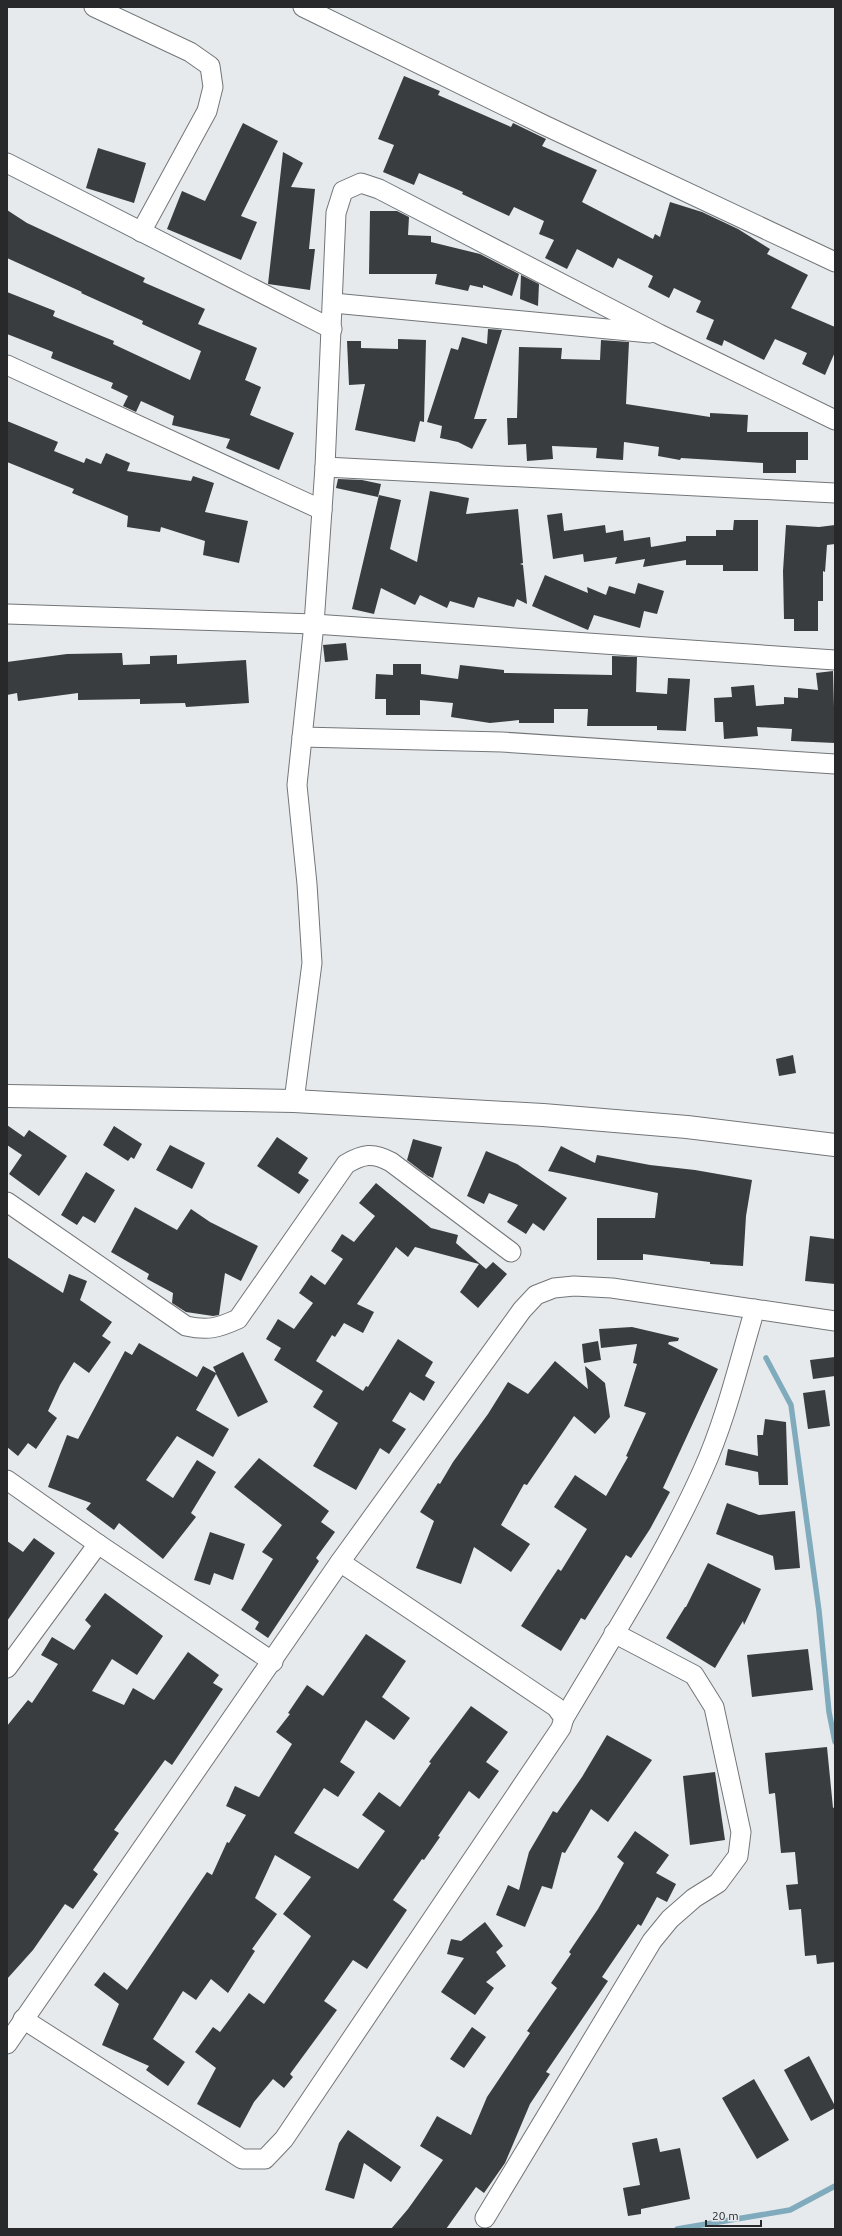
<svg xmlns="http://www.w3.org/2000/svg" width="842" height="2236" font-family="Ubuntu,sans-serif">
<rect width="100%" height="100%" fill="#e6eaed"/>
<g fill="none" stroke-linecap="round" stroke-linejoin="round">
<g stroke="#80abbc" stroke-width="5.5">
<polyline points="766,1358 791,1405 819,1611 829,1712 835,1742"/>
<polyline points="677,2229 790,2210 835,2186"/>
</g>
</g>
<g fill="#3a3d3f">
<polygon points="404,76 440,91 438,95 511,127 513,123 546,139 542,146 597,170 582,202 653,239 655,234 660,237 670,202 702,212 738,229 770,249 767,254 808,275 791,308 835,327 835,352 825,375 802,364 807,353 775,339 764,360 724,340 722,346 706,339 714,320 696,312 701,301 674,288 669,298 648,287 653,276 618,258 613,268 577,249 567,269 545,258 554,240 539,234 544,221 514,207 509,216 462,194 463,192 419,173 414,185 383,172 394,145 378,139"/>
<polygon points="243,123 278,141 241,216 257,222 241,260 167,229 182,191 205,201"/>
<polygon points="98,148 146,163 134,203 86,188"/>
<polygon points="283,152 303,163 291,187 315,189 309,249 315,249 310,290 268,284"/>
<polygon points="7,210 27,223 145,278 143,282 205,309 198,324 257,348 245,380 261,387 250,415 294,433 279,470 226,448 230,439 172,425 174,416 141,401 136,412 123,406 128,396 111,388 113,383 51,358 53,352 7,334 7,292 55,311 53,316 114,341 113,344 190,380 201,351 142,324 143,321 81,293 82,292 7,258"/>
<polygon points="370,211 397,211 409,217 408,235 431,236 431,242 480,254 519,274 512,296 483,285 483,288 470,285 468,291 435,284 437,274 369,274"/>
<polygon points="521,275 539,284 538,306 520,299"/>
<polygon points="488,329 502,330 474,419 487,419 472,449 458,442 440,438 442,426 427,422 451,348 458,350 462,337 487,344"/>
<polygon points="398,339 426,340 424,422 420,421 415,442 355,430 365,384 349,385 347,341 361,341 361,348 398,349"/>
<polygon points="601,340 629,342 626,404 710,417 710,413 748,415 747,432 808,432 808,460 796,460 796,473 763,473 763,463 681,458 680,460 658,456 659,447 624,442 623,460 596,458 597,448 552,446 553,459 527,461 526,444 508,445 507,418 517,418 519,347 562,348 561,359 600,360"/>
<polygon points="7,421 58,442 54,451 84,463 86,458 101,464 106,453 130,463 127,471 191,481 193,476 214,483 205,512 248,521 239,563 203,555 205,541 161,527 160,532 127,527 128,516 72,493 74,489 7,462"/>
<polygon points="338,479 362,480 381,484 378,497 336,488"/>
<polygon points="430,491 469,498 466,514 518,509 523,563 520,564 523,565 527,604 517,599 514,607 478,597 474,608 450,601 447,608 420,595 415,605 381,588 374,614 352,609 379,495 401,500 390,549 417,562"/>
<polygon points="562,513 564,531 605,525 606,533 623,530 624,541 650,537 651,547 686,541 686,536 716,536 716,530 733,530 734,520 758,520 758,571 723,571 723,565 686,565 686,560 643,567 645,559 615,564 617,557 584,562 583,554 553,559 547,515"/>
<polygon points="786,525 819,527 835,525 835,544 827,545 825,572 823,571 823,601 818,601 818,631 794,631 794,619 784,619 783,571"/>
<polygon points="545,575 588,593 587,587 606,595 609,586 635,594 638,583 664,591 657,614 644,611 640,628 594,615 588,630 532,606"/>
<polygon points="346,643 348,660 325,662 323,645"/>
<polygon points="122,653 123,665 150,664 150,656 177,655 177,664 246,660 249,703 186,707 185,703 140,704 140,699 78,700 78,693 18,701 17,693 7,695 7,662 67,654"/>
<polygon points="612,656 637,657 636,692 667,694 668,678 690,679 686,731 657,730 657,726 587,726 588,709 554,709 554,723 519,723 519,720 490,723 451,717 453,703 420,700 420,715 386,715 386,699 375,699 376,674 393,675 393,664 421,664 421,674 458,679 460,665 504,670 504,673 612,675"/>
<polygon points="833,671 835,743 791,741 792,729 757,727 758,736 724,739 723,722 715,722 714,698 732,697 731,687 754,685 756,706 784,704 784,697 798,698 798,688 818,690 816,673"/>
<polygon points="793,1055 796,1073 779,1076 776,1059"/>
<polygon points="7,1125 24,1137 29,1130 67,1156 39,1196 9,1174 22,1155 7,1145"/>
<polygon points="114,1126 142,1144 134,1159 131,1157 128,1161 103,1145"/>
<polygon points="277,1137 308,1158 298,1173 309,1180 299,1194 257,1166"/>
<polygon points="413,1139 442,1147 433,1178 428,1176 407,1160"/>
<polygon points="170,1145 205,1163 192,1189 156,1170"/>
<polygon points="561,1146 595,1163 597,1155 650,1165 695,1170 752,1180 746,1216 743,1266 710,1264 710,1262 643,1254 643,1260 597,1260 597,1218 655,1218 658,1193 548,1171"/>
<polygon points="486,1151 517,1164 567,1198 544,1231 533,1223 526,1234 507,1222 518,1205 489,1193 484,1204 467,1196"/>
<polygon points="86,1172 115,1190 95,1223 83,1216 77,1225 61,1215"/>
<polygon points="376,1183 431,1228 458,1235 456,1243 486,1269 493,1262 507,1274 478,1308 460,1292 479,1264 415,1247 408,1257 396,1247 357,1304 374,1312 363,1333 344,1323 335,1337 332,1335 316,1361 363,1391 366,1386 368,1387 398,1339 433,1362 425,1376 435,1382 424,1401 410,1392 392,1421 406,1429 389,1454 380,1448 356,1490 313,1466 338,1423 313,1407 323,1391 274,1360 281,1348 266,1339 278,1319 294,1329 313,1303 299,1293 311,1275 325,1285 343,1259 331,1251 342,1234 354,1242 375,1216 359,1203"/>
<polygon points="135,1207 177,1230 191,1209 210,1222 258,1246 241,1281 225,1273 219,1315 213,1316 186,1312 172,1303 173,1293 147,1279 149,1274 111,1252"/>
<polygon points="810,1236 835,1239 835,1284 805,1281"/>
<polygon points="7,1257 63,1293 69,1274 87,1281 80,1300 112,1322 102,1336 111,1342 89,1373 74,1362 60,1385 48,1411 57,1418 36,1449 28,1443 18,1456 7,1447"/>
<polygon points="632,1327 679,1338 678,1341 669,1342 668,1344 718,1369 663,1488 670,1492 650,1529 631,1558 626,1555 585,1620 581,1618 561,1651 521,1626 546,1587 558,1569 561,1571 587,1529 554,1507 575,1475 606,1496 628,1457 626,1456 646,1413 624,1406 637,1364 633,1363 637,1344 601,1348 599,1329"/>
<polygon points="598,1341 601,1360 584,1363 582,1344"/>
<polygon points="139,1343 197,1377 203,1366 216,1373 213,1367 243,1352 268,1402 238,1417 216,1374 196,1410 229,1429 213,1457 177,1436 146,1480 173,1498 197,1460 216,1472 191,1513 196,1517 163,1559 119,1523 114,1530 86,1509 91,1503 48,1487 67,1435 78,1439 125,1351 132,1355"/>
<polygon points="835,1357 835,1376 813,1379 810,1360"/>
<polygon points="555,1361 588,1389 585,1366 605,1383 610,1417 595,1434 574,1416 527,1485 524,1484 501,1525 530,1544 511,1572 474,1547 461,1584 416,1568 434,1521 420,1512 438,1483 440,1484 453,1462 488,1414 508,1382 528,1394"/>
<polygon points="825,1390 830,1426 808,1429 803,1393"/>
<polygon points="765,1419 786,1422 788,1485 759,1485 758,1472 725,1465 728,1449 758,1456 757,1435 763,1435"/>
<polygon points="259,1458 329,1511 321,1522 335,1532 316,1558 319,1561 268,1638 255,1629 259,1622 241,1610 273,1559 262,1552 282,1525 234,1487"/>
<polygon points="727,1503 759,1515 795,1511 800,1568 775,1570 773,1556 716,1534"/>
<polygon points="210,1532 245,1544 233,1580 214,1573 210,1585 194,1580"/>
<polygon points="34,1538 55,1553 7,1621 7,1541 23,1552"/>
<polygon points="708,1563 761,1589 744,1625 743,1621 715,1668 666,1638 685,1607 686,1607"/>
<polygon points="105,1593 163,1636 137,1675 112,1659 92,1691 124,1705 133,1688 154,1700 188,1652 219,1675 213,1683 223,1689 172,1765 165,1760 114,1830 119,1833 93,1870 98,1874 73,1909 65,1904 33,1950 7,1979 7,1726 28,1700 32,1703 58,1664 41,1655 52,1637 74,1650 91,1626 85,1620"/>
<polygon points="366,1634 406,1661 382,1697 410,1718 394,1740 366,1720 340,1762 355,1772 338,1797 324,1788 294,1833 358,1869 385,1831 362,1815 379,1792 400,1807 431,1763 429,1762 471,1706 508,1732 486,1762 499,1771 479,1799 469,1791 438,1836 440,1837 424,1860 422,1859 393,1900 407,1910 367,1969 353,1960 324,2001 337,2010 290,2074 293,2077 284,2088 273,2079 254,2102 240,2128 197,2104 216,2068 195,2052 213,2027 220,2032 249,1993 264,2004 311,1936 283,1914 311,1877 275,1855 255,1898 277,1914 252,1949 255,1951 228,1993 211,1979 196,2000 183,1991 153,2039 185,2062 168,2086 146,2070 149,2066 102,2045 119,2004 94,1985 104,1972 127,1990 207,1872 212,1875 227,1842 229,1843 246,1815 226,1806 235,1786 259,1797 292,1744 276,1732 290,1714 288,1713 307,1685 323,1696"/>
<polygon points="808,1649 813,1690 752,1697 747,1655"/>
<polygon points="607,1735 652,1760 608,1822 591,1809 565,1853 562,1852 552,1889 542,1886 525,1927 496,1915 508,1885 519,1890 529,1852 553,1811 557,1813 582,1777"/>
<polygon points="827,1747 833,1808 835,1807 835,1962 817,1964 816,1955 805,1956 801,1909 789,1910 786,1885 798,1884 795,1852 781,1853 775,1793 769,1794 765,1753"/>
<polygon points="715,1772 725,1840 690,1845 683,1776"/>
<polygon points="635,1831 669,1855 656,1873 676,1884 667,1902 657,1897 641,1926 638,1924 602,1977 608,1981 546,2072 550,2074 530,2104 505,2163 484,2193 476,2187 446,2229 391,2229 408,2209 443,2160 420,2146 437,2116 471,2135 487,2097 530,2033 527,2031 557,1988 551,1983 571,1954 569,1952 598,1909 624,1863 617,1857"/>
<polygon points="485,1922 503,1946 496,1952 506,1966 486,1982 494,1988 475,2015 441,1992 464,1958 447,1954 451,1939 461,1941"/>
<polygon points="472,2027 486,2037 464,2068 450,2059"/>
<polygon points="809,2056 835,2106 835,2108 811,2121 784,2070"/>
<polygon points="754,2079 789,2140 757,2159 722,2098"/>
<polygon points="348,2130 401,2167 391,2182 364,2163 354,2199 325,2190 339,2143"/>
<polygon points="657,2138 660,2152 680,2148 690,2199 641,2209 641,2214 628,2216 623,2188 640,2185 632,2143"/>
</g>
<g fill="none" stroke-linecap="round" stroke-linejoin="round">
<g stroke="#727678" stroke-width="21">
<g id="street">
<polyline points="94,7 190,52 210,66 213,87 207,111 141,232"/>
<polyline points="303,7 544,125 835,262"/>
<polyline points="7,163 332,329"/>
<polyline points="333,303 650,333"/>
<polyline points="7,365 322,510"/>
<polyline points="325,467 835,493"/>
<polyline points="7,614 314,624 835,660"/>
<polyline points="302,737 502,742 835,764"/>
<polyline points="294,1101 312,963 307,884 297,785 314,624 325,467 336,213 343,191 361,183 379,189 659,334 835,420"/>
<path d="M7,1202L186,1326C208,1331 218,1328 238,1319L346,1164C363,1154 373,1152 391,1162L511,1252"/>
<polyline points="7,1480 98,1544 273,1662"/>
<polyline points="7,1668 98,1544"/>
<path d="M564,1718C612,1637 664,1557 703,1470C726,1419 739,1362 755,1309"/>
<polyline points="23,2019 242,2159 265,2159 284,2139 561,1728 564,1718 556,1707 340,1562"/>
<polyline points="7,2044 340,1562 522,1310 536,1295 554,1288 574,1286 612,1288 835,1321"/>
<polyline points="485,2218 652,1941 670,1919 694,1898 718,1883 738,1856 741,1832 714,1707 694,1675 614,1633"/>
</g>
</g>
<g stroke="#727678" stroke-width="24">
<polyline id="secondary" points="7,1096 294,1101 543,1115 687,1127 835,1145"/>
</g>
<use href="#street" stroke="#fff" stroke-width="19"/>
<use href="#secondary" stroke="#fff" stroke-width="22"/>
</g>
<rect width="842" height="2236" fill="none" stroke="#27292a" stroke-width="16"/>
<path d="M706 2220v6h55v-6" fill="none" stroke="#27292a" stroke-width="2"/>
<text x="712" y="2220" font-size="12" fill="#27292a" stroke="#e6eaed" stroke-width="3" paint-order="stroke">20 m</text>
</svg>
